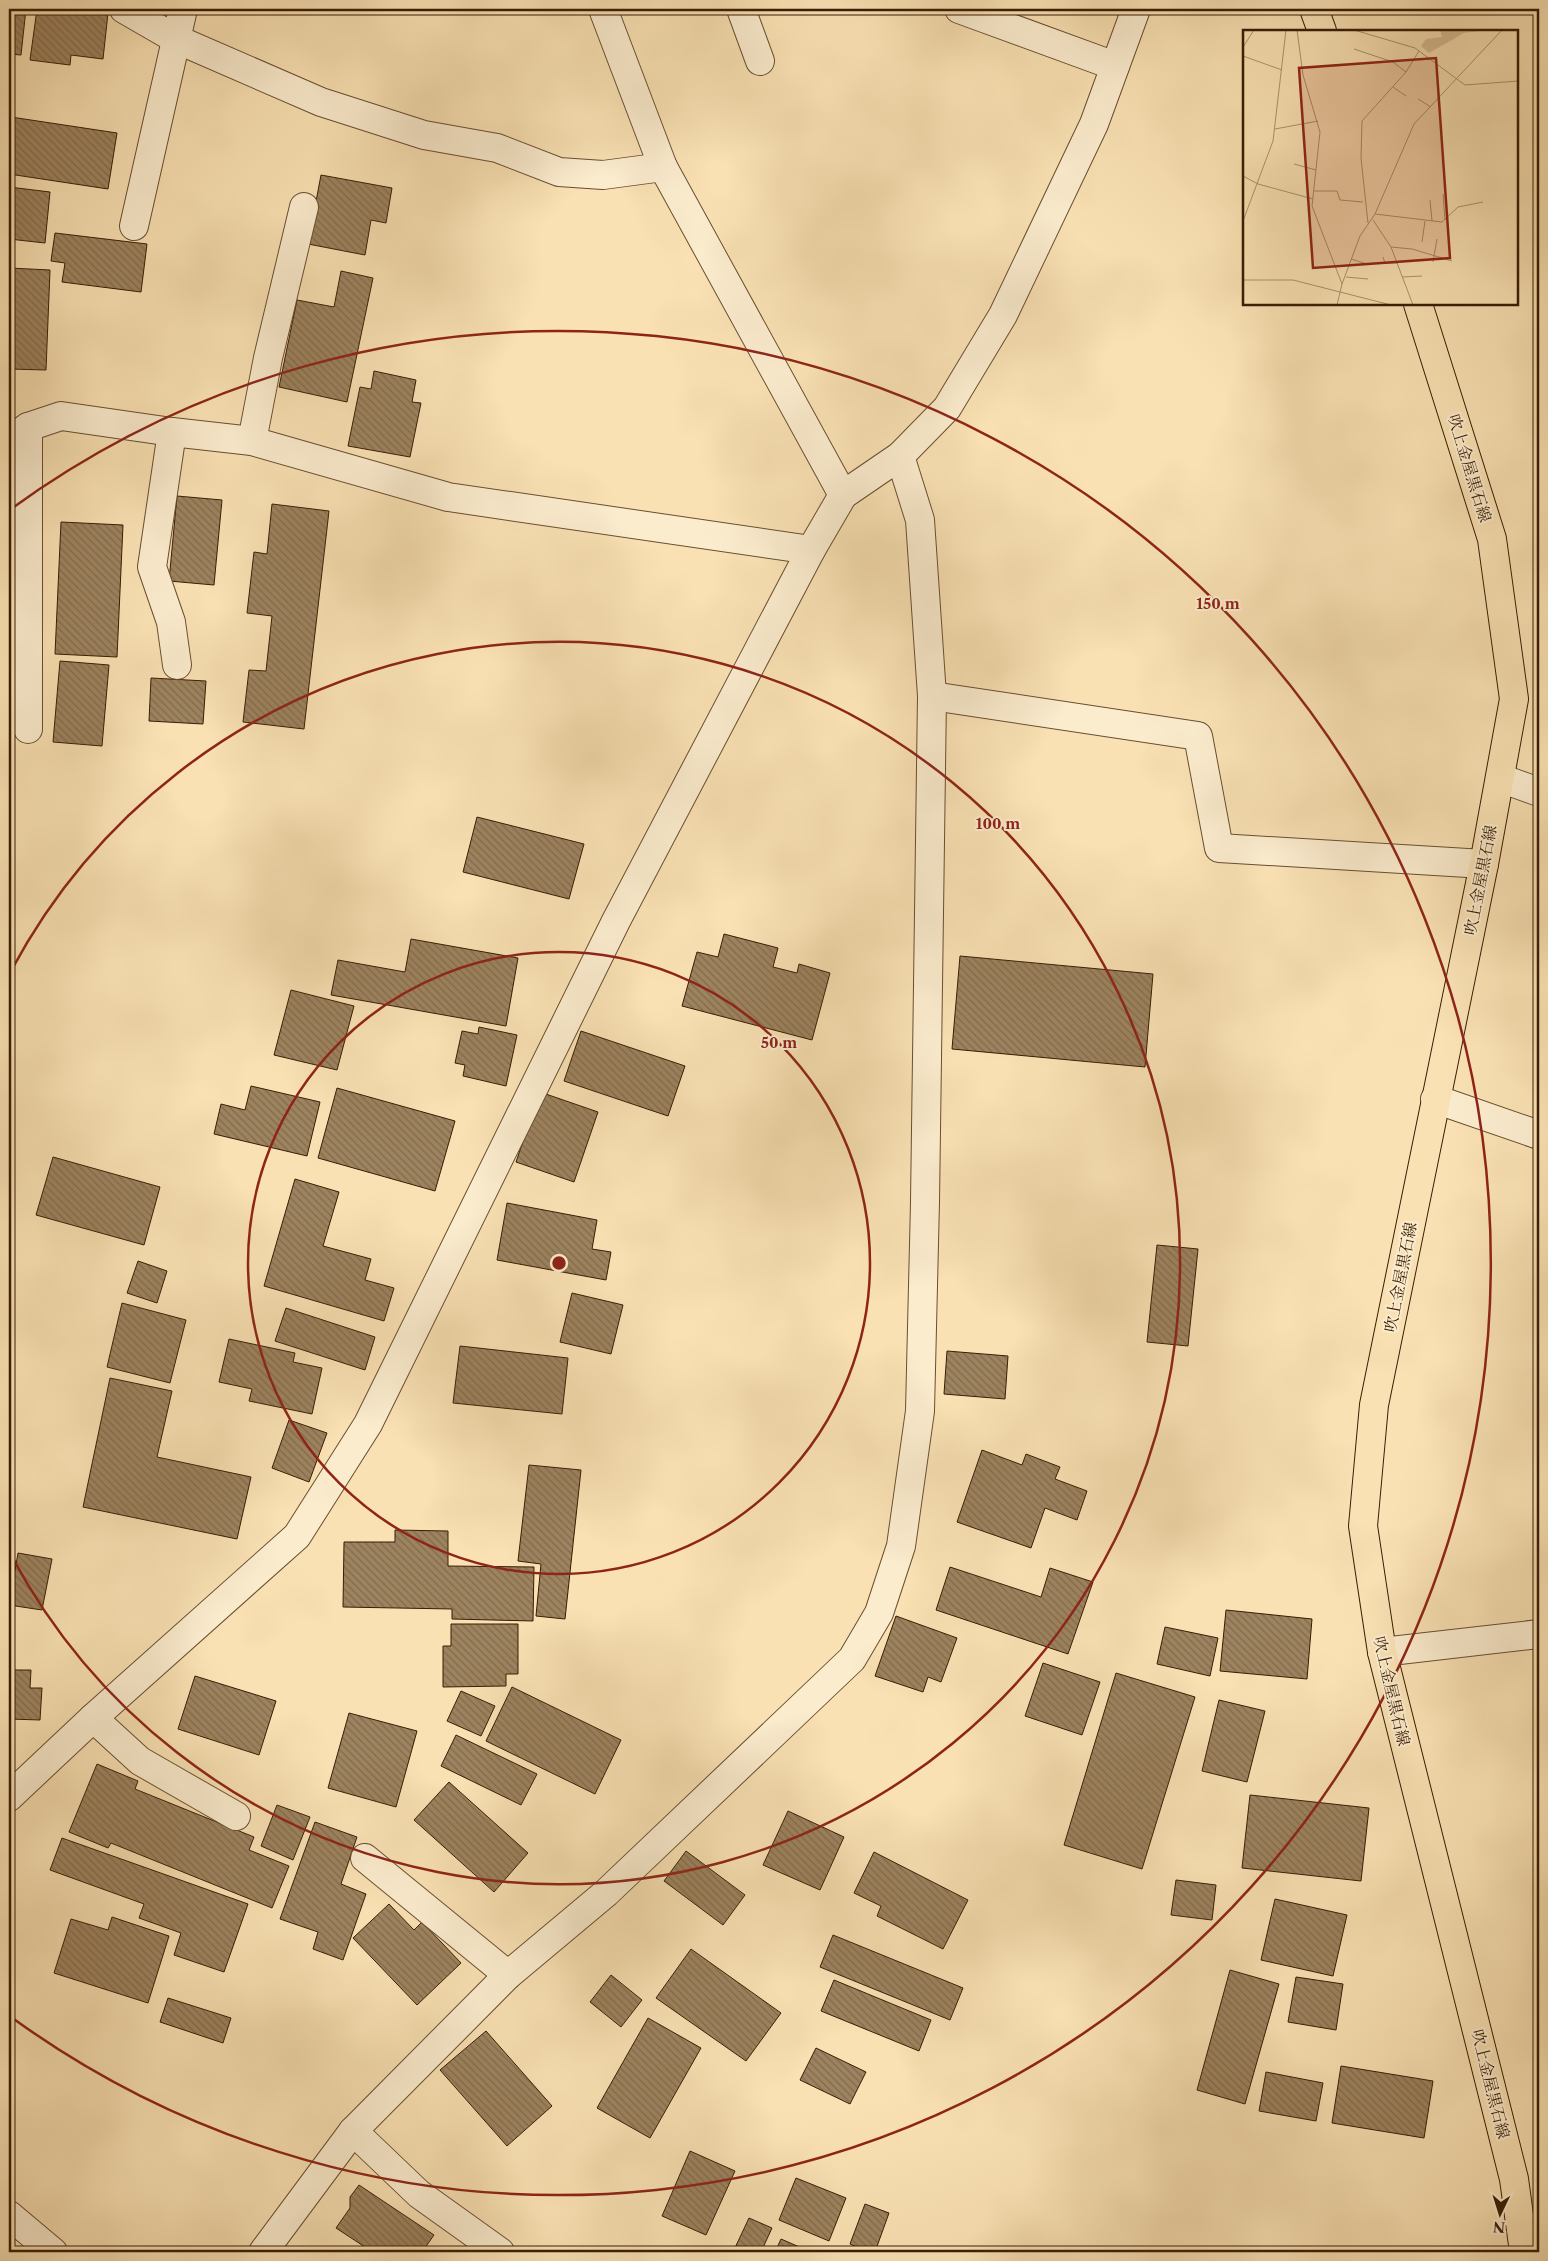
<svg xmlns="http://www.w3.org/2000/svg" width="1548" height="2261" font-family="'Libre Caslon Text','Noto Serif JP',serif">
<defs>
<pattern id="building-back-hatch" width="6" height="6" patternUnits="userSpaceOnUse" patternTransform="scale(1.25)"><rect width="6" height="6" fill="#9d835f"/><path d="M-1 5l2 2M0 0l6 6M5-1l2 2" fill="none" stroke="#816b4c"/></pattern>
</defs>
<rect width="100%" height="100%" fill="#f9e1b3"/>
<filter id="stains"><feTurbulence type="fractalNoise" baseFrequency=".004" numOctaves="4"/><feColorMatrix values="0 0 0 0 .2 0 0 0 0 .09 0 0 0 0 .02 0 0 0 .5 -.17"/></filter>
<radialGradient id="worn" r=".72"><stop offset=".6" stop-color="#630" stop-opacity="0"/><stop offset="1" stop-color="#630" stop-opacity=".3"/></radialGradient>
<g fill="url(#building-back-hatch)" stroke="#391d04">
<polygon points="9,9 26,9 21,55 9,54"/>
<polygon points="37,9 83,9 108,13 103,59 71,55 70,65 30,60"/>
<polygon points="11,117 117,133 108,189 9,174 9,134"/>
<polygon points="321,175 392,188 386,223 371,220 365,255 308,244"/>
<polygon points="9,187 50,192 45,243 9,239"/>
<polygon points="55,233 147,244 141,292 62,282 65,263 51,261"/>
<polygon points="9,268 50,270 46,370 9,369"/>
<polygon points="341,271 373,278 347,402 279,387 297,300 334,307"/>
<polygon points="374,371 416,380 412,402 421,403 410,457 348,446 360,387 371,389"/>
<polygon points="177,496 222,500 214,585 169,581"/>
<polygon points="272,504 329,511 304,729 243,722 249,670 266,671 272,616 247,613 254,552 267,554"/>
<polygon points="61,522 123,525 117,657 55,654"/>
<polygon points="9,536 11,536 10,569 18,570 17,599 9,599"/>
<polygon points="9,647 13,647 11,683 9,683"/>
<polygon points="60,661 109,665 102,746 53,742"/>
<polygon points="151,678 206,681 203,724 149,721"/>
<polygon points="477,817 584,844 569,899 463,872"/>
<polygon points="724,934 778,948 773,967 797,973 799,964 830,973 812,1040 682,1006 697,952 718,957"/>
<polygon points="411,939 518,958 506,1026 331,995 338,960 405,972"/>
<polygon points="960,956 1153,974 1145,1067 952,1049"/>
<polygon points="291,990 354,1006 337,1070 274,1055"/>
<polygon points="479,1027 517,1035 506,1086 463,1076 465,1065 455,1063 462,1031 478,1034"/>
<polygon points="581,1031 685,1066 668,1116 564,1081"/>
<polygon points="251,1086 320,1102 307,1156 214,1134 221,1104 245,1110"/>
<polygon points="337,1088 455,1121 435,1191 318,1158"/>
<polygon points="540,1092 598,1112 574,1182 516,1162"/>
<polygon points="53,1157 160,1187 144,1245 36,1215"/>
<polygon points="295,1179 339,1192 323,1246 371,1259 365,1280 394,1288 384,1321 264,1286"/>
<polygon points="507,1203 597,1220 592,1249 611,1252 606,1280 497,1260"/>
<polygon points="1157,1245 1198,1249 1188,1346 1147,1342"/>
<polygon points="138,1261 167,1271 157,1303 127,1293"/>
<polygon points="572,1293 623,1305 611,1354 560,1342"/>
<polygon points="122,1303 186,1320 170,1383 107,1367"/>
<polygon points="286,1308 375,1337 365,1370 275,1341"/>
<polygon points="229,1339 295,1353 293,1362 322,1368 312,1414 249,1401 252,1389 219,1382"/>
<polygon points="460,1346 568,1358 562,1414 453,1403"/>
<polygon points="947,1351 1008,1356 1005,1399 944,1394"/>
<polygon points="110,1378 172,1391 157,1457 251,1477 237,1539 83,1507"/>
<polygon points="289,1420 327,1433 309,1482 272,1468"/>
<polygon points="982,1450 1022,1465 1026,1454 1060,1467 1055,1479 1087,1491 1077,1520 1045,1508 1031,1548 957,1522"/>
<polygon points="529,1465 581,1470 565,1619 536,1616 541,1564 518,1561"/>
<polygon points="395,1530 448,1531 448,1566 534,1567 533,1621 452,1619 452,1609 343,1607 344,1542 395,1542"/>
<polygon points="18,1553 52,1559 42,1610 9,1605"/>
<polygon points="950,1567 1041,1597 1050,1568 1093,1582 1068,1654 936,1610"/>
<polygon points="1226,1610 1312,1619 1307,1679 1220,1671"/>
<polygon points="896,1616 957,1638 941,1682 928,1677 923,1692 875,1676"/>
<polygon points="451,1624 518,1624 518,1674 506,1674 506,1686 443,1687 443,1646 451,1646"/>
<polygon points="1165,1627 1218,1638 1210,1676 1157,1664"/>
<polygon points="1043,1663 1100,1682 1082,1735 1025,1716"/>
<polygon points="9,1670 31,1670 30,1688 42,1688 40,1720 9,1719"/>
<polygon points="1116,1673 1195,1697 1142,1869 1064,1845"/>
<polygon points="195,1676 276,1701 259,1755 178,1729"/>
<polygon points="512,1687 621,1740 595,1794 486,1741"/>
<polygon points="461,1691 495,1706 481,1736 447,1721"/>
<polygon points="1219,1700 1265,1711 1247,1782 1202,1771"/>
<polygon points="349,1713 417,1731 396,1807 328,1788"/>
<polygon points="456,1735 537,1774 521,1805 441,1766"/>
<polygon points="97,1764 138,1781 135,1789 254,1837 249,1850 289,1866 272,1908 111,1843 108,1848 69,1832"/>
<polygon points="449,1782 528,1853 494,1892 414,1820"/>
<polygon points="1250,1795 1369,1808 1361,1881 1242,1868"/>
<polygon points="277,1805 310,1817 293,1860 261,1846"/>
<polygon points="788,1811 844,1837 820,1890 763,1865"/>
<polygon points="315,1822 357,1837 341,1884 366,1894 343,1960 313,1949 318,1932 280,1919"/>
<polygon points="62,1838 248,1904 224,1972 174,1955 181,1933 139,1918 144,1904 50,1870"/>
<polygon points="686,1851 745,1895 723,1925 664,1881"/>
<polygon points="874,1852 968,1900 943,1949 877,1916 881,1906 854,1893"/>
<polygon points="1176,1880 1216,1885 1212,1920 1171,1915"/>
<polygon points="1275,1899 1347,1915 1333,1976 1261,1960"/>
<polygon points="389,1904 414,1930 422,1922 461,1963 417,2005 353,1938"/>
<polygon points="112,1917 169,1936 148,2003 54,1973 71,1919 108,1930"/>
<polygon points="833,1935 963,1988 950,2020 820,1967"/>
<polygon points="691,1949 781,2013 746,2061 656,1998"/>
<polygon points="1230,1970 1279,1984 1245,2104 1197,2090"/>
<polygon points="611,1975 642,2000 621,2027 590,2002"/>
<polygon points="1296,1977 1343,1984 1336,2030 1288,2022"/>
<polygon points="834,1980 931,2020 919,2051 821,2011"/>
<polygon points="168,1998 231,2018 223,2043 160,2022"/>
<polygon points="648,2018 701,2048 650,2138 597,2108"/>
<polygon points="486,2031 552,2106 507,2146 440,2070"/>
<polygon points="816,2048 866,2072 850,2104 800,2080"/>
<polygon points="1341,2066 1433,2081 1424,2138 1332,2123"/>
<polygon points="1266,2072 1323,2083 1316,2121 1259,2111"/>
<polygon points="690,2151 735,2171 706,2235 662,2216"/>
<polygon points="796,2178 846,2198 829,2241 779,2220"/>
<polygon points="359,2185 434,2235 422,2252 380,2252 374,2248 371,2251 336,2228 350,2208 350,2197"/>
<polygon points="865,2204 889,2213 875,2252 869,2252 850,2244"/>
<polygon points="749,2218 772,2228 761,2252 733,2252"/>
<polygon points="781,2239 811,2252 775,2252"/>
</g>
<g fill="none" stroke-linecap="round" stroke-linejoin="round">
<g stroke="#694e30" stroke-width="30">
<g id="minor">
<polyline points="124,9 176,39 321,102 424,135 497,148 559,172 603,175 663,167"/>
<polyline points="603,9 663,167 843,495"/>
<polyline points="741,9 760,61"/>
<polyline points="959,9 1115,66"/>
<polyline points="134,226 183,9"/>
<polyline points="28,427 28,729"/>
<polyline points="172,432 152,567 171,622 177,665"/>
<polyline points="9,440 28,427 61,416 172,432 252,441 448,497 811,550"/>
<polyline points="252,441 268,358 304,207"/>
<polyline points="932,696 1198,736 1219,848 1484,864"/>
<polyline points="1500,778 1539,792"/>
<polyline points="1435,1099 1539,1135"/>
<polyline points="1382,1652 1539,1634"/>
<polyline points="93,1718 140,1761 236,1816"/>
<polyline points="9,1797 93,1718 297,1536 368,1424 616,921 811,550 843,495 900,456 947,408 1003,315 1094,124 1136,9"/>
<polyline points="365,1858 508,1975"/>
<polyline points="353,2131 419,2194 500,2252"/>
<polyline points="9,2215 53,2252"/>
<polyline points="263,2252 353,2131 508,1975 606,1893 852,1659 879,1613 901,1546 920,1411 925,1202 932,696 920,520 900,456"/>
</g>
</g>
<g stroke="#391d04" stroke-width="30">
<g id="major">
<polyline points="1314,9 1322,31"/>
<polyline points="1418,304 1492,539 1514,699 1484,864 1374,1405 1363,1526 1382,1652 1514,2179 1524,2252"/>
</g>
</g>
<use href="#minor" stroke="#fbecce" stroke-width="28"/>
<use href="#major" stroke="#f9e1b3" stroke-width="28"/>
</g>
<g fill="none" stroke="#8f2418" stroke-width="2.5">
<circle cx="559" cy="1263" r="311"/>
<path d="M11 971A621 621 0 1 1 11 1555"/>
<path d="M11 509A932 932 0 1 1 11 2017"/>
</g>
<g text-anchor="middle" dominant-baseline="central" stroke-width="4" stroke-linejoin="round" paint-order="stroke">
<g font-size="16" fill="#391d04" stroke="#fbecce">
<text transform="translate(1470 468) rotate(73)">吹上金屋黒石線</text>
<text transform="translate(1480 880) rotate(-79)">吹上金屋黒石線</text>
<text transform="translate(1400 1277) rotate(-79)">吹上金屋黒石線</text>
<text transform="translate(1392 1691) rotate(77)">吹上金屋黒石線</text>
<text transform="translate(1491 2084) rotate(76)">吹上金屋黒石線</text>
</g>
</g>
<g transform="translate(1243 30)">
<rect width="275" height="275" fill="#f9e1b3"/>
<path d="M197,0H244L221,3L186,23L178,16L183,9L199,7Z" fill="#d8c095"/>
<path fill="none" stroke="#ac936d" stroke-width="1" d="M54,0L60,45L77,102L69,176L99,254L94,275M111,0L172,18L222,55L275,51M0,17L11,0M111,19L150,32L163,42M0,26L39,40M150,57L163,66M175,69L188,77M32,99L75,91M51,134L73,140M0,146L15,154L70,169M71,161H94L97,170L120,172M200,164L202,190M187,170L189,191M132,184L199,192L215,177L240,172M130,190L148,217L170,275M0,191L30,111L43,0M125,193L118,128L119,91L163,42L176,21M179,212L182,191M148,217L169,219L209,231M140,227L142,233H155M108,229L124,234M190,232L194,209M103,247L125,249M159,247L179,246M0,250H50L148,275M99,254L117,206L132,184L171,94L259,0"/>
<path fill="#8f2418" fill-opacity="0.15" stroke="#8f2418" stroke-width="2.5" d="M193,28L207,228L70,238L56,38Z"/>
<rect width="275" height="275" fill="none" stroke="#391d04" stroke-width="2.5"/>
</g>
<circle cx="559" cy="1263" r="8" fill="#8f2418" stroke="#fbecce" stroke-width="2.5"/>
<g font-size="15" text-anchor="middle" font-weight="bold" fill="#8f2418" stroke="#fbecce" stroke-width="4" stroke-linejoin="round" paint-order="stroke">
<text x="1218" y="609">150 m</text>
<text x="998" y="829">100 m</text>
<text x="779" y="1048">50 m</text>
</g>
<rect width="1548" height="2261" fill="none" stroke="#f9e1b3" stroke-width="30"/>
<rect x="10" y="10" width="1528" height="2241" fill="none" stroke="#391d04" stroke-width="2.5"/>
<rect x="15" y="15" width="1518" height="2231" fill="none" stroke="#391d04"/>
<g transform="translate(1500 2214) rotate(184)" stroke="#fbecce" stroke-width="4" paint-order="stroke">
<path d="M0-4L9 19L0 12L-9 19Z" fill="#391d04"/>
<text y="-8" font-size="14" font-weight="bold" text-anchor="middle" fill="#391d04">N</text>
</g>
<rect width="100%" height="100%" filter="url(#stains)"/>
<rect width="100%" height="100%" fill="url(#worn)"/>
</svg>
